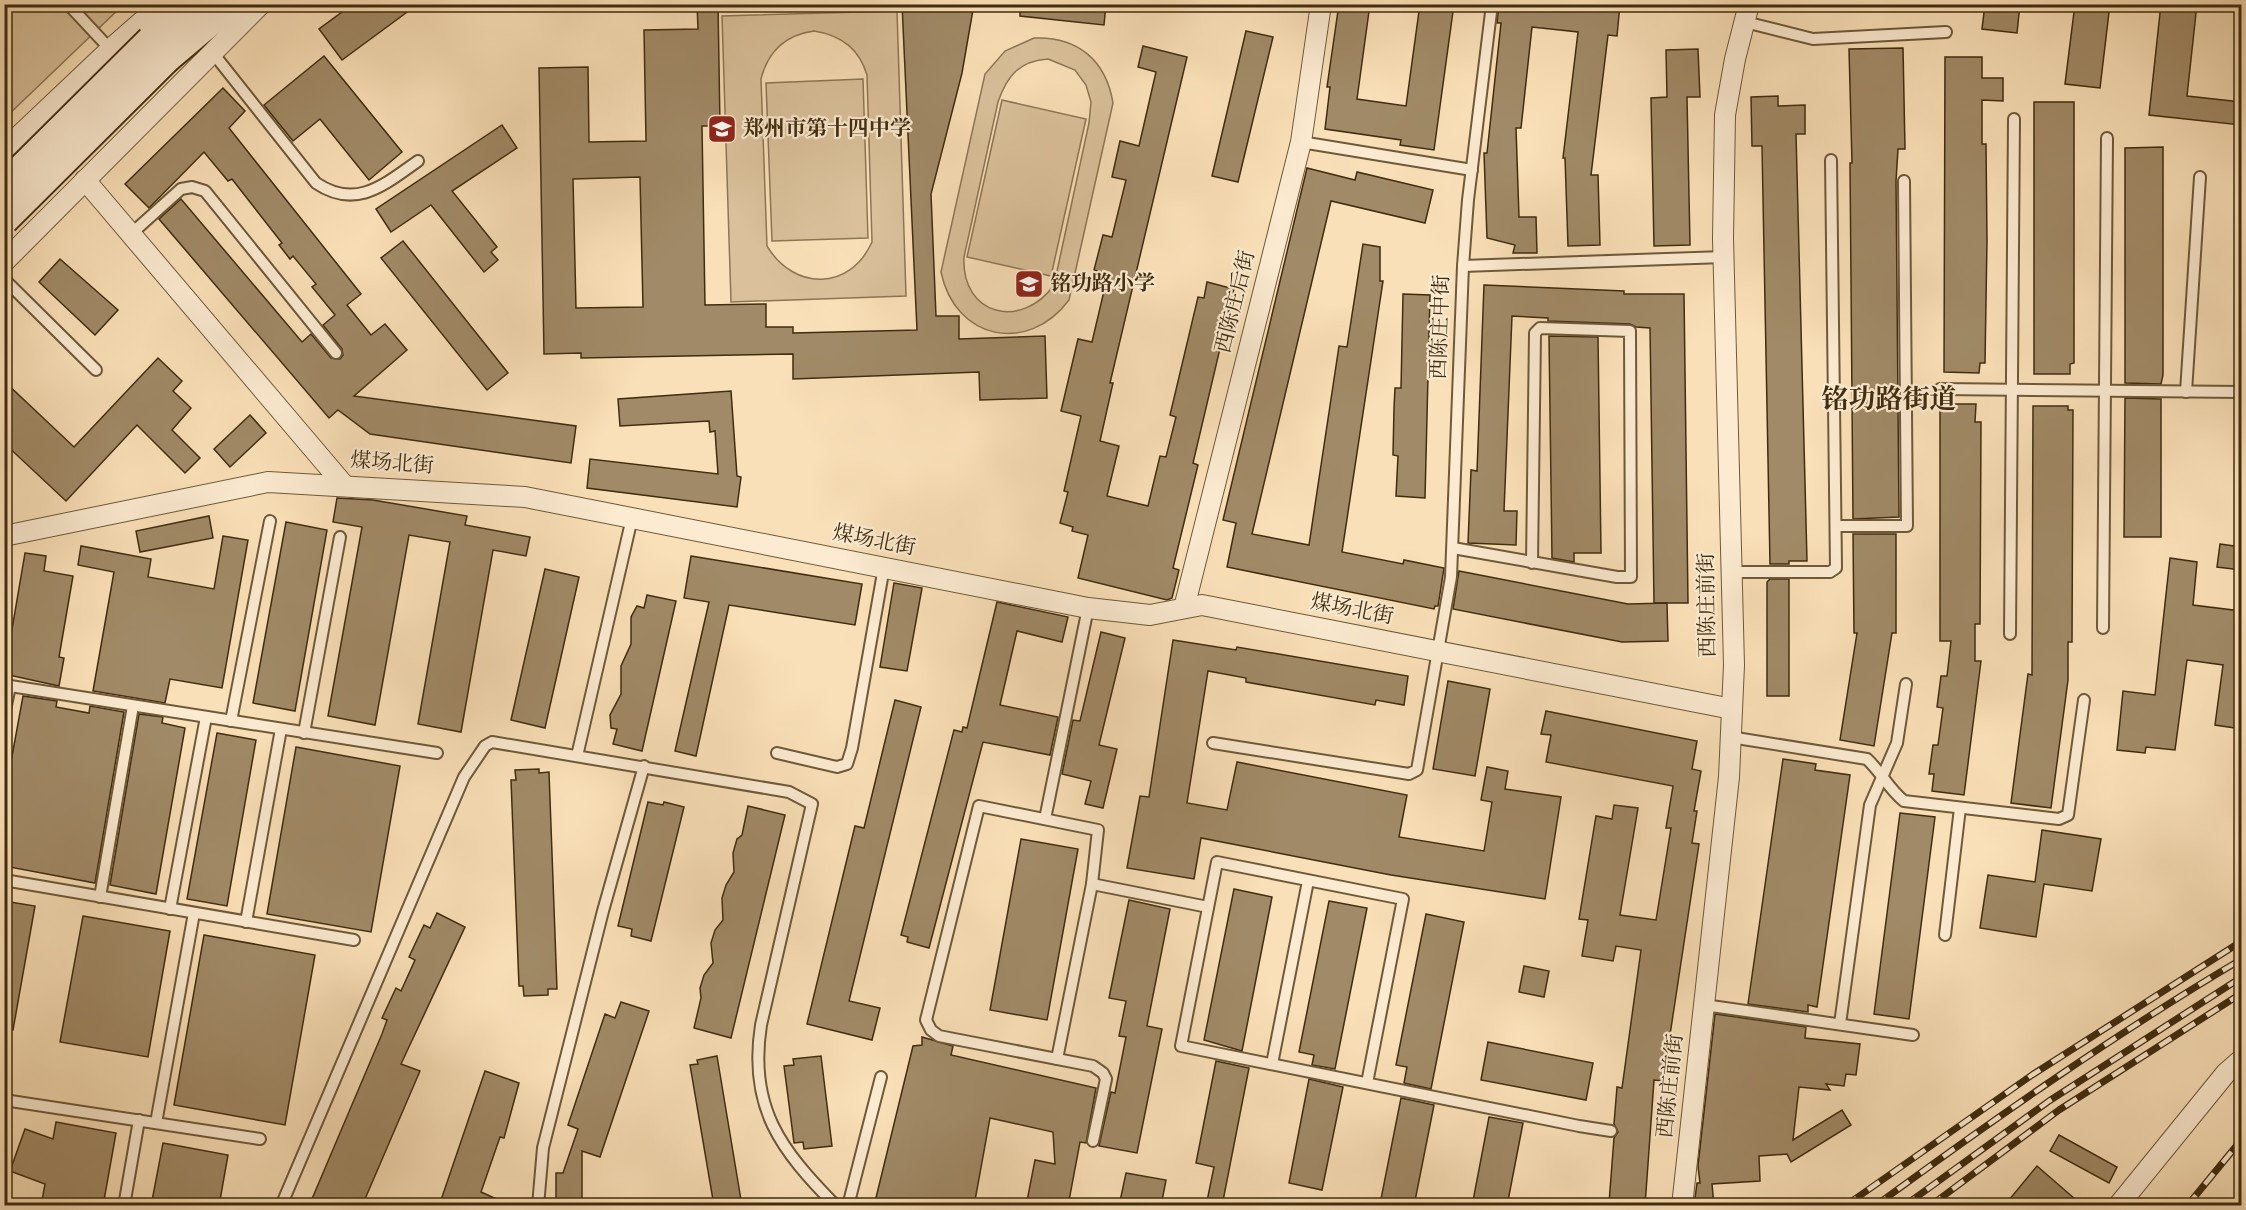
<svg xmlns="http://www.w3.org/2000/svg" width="2246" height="1210" font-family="Vollkorn,'Noto Serif SC',serif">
<rect width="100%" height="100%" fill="#fae0b8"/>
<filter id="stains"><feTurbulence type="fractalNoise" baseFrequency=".00333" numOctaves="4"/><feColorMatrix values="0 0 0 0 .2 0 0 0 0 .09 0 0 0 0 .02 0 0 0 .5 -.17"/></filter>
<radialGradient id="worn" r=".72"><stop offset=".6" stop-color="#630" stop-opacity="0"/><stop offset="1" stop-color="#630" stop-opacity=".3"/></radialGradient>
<g fill="#dac19b" stroke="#8d7655" stroke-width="1.5" fill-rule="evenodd">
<polygon points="5,5 123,5 5,118"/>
<path d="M897,11L906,296L731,302L722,16ZM814,31C841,35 859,48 867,75L872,242C850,291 794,291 767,246L761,79C768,51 785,35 814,31Z"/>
<path d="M1034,38C1077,36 1106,60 1113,103L1069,300C1028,355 955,340 941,272L985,74L1005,51ZM1048,59L1075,70L1086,85L1091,102L1089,123L1054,285C1022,330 961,316 964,257L998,102C1007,76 1019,61 1048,59Z"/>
<polygon points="863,79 868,238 772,241 766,83"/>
<polygon points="1002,100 1086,119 1051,276 967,257"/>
</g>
<g fill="#a18a67" stroke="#402c0f" stroke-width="1.5" fill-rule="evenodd">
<polygon points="353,4 418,4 342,60 319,29"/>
<path d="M697,4H718L720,126H702L705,305L766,304V327H793V333L917,330L902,4H974L962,73L931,194L936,316H959V339L1045,336L1047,398L980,400L979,372L793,379V354L581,358V353L544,354L539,68L588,67L589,142L646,141L644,30L698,29ZM640,177L643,307L576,308L573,179Z"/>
<polygon points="1020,4 1106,4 1104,25 1020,16"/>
<polygon points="1339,4 1370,4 1357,99 1406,106 1420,4 1454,4 1434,150 1400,145 1401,140 1325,129 1330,87 1327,87"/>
<polygon points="1499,4 1620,4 1617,36 1608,35 1591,175 1598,175 1600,245 1568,246 1565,158 1563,158 1578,32 1532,27 1521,128 1516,128 1519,217 1536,217 1537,253 1513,253 1515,245 1487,238 1484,153 1487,153 1501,23 1497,23"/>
<polygon points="1985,4 2020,4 2017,33 1982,29"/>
<polygon points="2075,4 2110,4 2100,88 2065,84"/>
<polygon points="2161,4 2197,4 2187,96 2241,102 2241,125 2149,115"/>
<polygon points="1246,31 1273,37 1238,182 1212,176"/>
<polygon points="1143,46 1187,57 1110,383 1113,383 1100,441 1119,446 1107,496 1148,506 1160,456 1166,457 1176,417 1170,415 1198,297 1204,298 1207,282 1234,289 1193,463 1198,465 1173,568 1179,570 1172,598 1167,600 1078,578 1088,535 1072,531 1073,527 1060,523 1068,492 1064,491 1081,416 1061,411 1078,339 1092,342 1108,274 1094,270 1103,235 1112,237 1126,180 1112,177 1120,141 1139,146 1156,72 1138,67"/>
<polygon points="1903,48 1905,149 1898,149 1896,181 1899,517 1853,519 1850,163 1852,163 1849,49"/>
<polygon points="1698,49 1700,97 1687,97 1690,245 1654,246 1651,98 1667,97 1666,50"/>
<polygon points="324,56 402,152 369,180 320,119 293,141 264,105"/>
<polygon points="1945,57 1982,57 1982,78 2003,78 2003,101 1982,100 1982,144 1986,144 1987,240 1985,363 1980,363 1979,373 1944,372"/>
<polygon points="223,88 245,111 229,128 361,294 347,305 371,335 385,324 407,350 354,396 576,426 571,463 370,434 338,410 329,418 159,219 181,199 302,342 311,334 331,358 340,359 343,355 342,349 323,325 335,315 312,287 316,284 293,256 290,259 279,245 282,243 232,179 228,181 204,152 149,208 125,184"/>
<polygon points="1778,96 1778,106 1805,105 1805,134 1796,134 1807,561 1789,561 1789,564 1770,564 1762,146 1752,146 1751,97"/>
<polygon points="2034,102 2074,102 2074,363 2070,364 2070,374 2034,374"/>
<polygon points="502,125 517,148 452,191 497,247 491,252 498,260 484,272 431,205 391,232 376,209"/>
<polygon points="2163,147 2163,375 2161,384 2125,383 2125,148"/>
<polygon points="1307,168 1355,180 1357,172 1433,190 1425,223 1331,201 1252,534 1309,545 1339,346 1347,347 1363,244 1380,247 1380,281 1383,281 1342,552 1403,564 1404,560 1444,568 1438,606 1435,606 1434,609 1227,567 1236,523 1223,520"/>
<polygon points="403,241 508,373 487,390 381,258"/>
<polygon points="60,259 118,310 95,335 39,282"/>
<polygon points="1484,285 1624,291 1624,294 1684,294 1688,603 1654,603 1650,328 1636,327 1630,324 1548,321 1548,318 1512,316 1504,511 1517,511 1516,545 1468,543 1471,470 1477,471"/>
<polygon points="1403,294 1430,295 1425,498 1396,496 1398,456 1393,455 1394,408 1395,388 1401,388"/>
<polygon points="1549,336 1598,337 1601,553 1574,553 1574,562 1552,558"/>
<polygon points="158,358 182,381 173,391 191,408 172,430 200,458 185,473 137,425 66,501 4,443 4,381 74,447"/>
<polygon points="731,391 737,476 741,477 737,507 587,488 590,459 718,474 715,431 710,432 709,421 620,426 618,399"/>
<polygon points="2125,398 2161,399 2161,537 2124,537"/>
<polygon points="1940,404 1976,404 1975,422 1981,422 1980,624 1975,624 1975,661 1981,661 1964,795 1932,791 1934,774 1929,774 1933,745 1938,745 1943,708 1937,707 1941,676 1947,676 1951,641 1940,641"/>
<polygon points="2033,406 2068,406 2068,410 2073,410 2072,642 2068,642 2068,680 2051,808 2011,803 2028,674 2032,675"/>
<polygon points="250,415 266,433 230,467 214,449"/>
<polygon points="337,498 373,500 467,516 465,525 530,537 526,556 493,550 461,732 418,724 450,542 409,535 375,725 328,716 362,527 333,522"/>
<polygon points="209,516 213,538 140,552 136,531"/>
<polygon points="286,522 327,530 295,711 253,703"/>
<polygon points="1853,534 1896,534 1896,633 1892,633 1874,746 1840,740 1857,633 1854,633"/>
<polygon points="223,536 248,540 222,688 170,679 165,703 93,691 114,572 78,565 81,546 151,559 148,577 214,589"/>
<polygon points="2220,544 2241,547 2241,570 2217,567"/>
<polygon points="25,553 46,556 44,571 73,576 59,657 64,658 59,686 4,674 4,640 10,641"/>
<polygon points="691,556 862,584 855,625 729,605 696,756 675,751 709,602 684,598"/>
<polygon points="2170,558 2197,562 2193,605 2241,611 2239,678 2241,678 2241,729 2215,725 2223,665 2187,660 2175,750 2146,747 2145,753 2117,750 2123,691 2155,695"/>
<polygon points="545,569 579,577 545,728 511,720"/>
<polygon points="1459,571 1628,604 1667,603 1668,641 1622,642 1453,609"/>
<polygon points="1770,579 1789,579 1789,696 1767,696 1767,582"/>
<polygon points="894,583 922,588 907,671 880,667"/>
<polygon points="647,595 676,601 642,751 613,744 617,729 611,728 610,715 621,694 621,666 631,644 631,617 637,606 644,608"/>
<polygon points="997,602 1068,617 1062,642 1017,631 1000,705 1058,717 1050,755 983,742 929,948 907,942 908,937 901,935 954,730 962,732 963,727 967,728"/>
<polygon points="1101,632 1125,638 1099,745 1117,749 1103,808 1085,804 1091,781 1062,774 1073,720 1080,721"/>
<polygon points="1173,640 1236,650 1237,647 1408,676 1404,705 1376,700 1375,705 1246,682 1246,678 1208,671 1187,803 1227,810 1237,762 1407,795 1399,837 1484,851 1492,802 1481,800 1487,767 1508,771 1505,789 1561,797 1545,899 1391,875 1201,838 1194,879 1127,868 1140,796 1149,797"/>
<polygon points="1448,681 1490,689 1475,776 1433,769"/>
<polygon points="23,696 57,701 56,707 89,713 90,706 124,712 95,883 4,866 4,800"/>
<polygon points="895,700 921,707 849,1001 880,1008 872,1040 807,1024 855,826 864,828"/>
<polygon points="1546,711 1697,741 1692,769 1701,771 1694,811 1697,811 1692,843 1699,844 1663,1081 1654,1080 1645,1206 1613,1206 1613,1203 1609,1203 1614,1138 1618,1132 1614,1124 1617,1087 1622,1088 1641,950 1616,946 1613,961 1582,956 1588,920 1579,919 1596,816 1612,819 1614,805 1638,808 1620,915 1656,920 1671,828 1666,828 1673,786 1546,762 1551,735 1541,734"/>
<polygon points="139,714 163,717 162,723 185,728 156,894 110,885"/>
<polygon points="217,733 256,740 227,906 187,899"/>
<polygon points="296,747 400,766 371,932 267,914"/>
<polygon points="1783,759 1816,764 1815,770 1850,775 1817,1007 1808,1005 1808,1012 1748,1004"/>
<polygon points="539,769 539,773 549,772 557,989 548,989 548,995 524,996 523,986 519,986 511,780 516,780 515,770"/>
<polygon points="648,802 663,805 664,802 684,807 651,941 631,936 632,929 618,926"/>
<polygon points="748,806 785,815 731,1038 694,1028 701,998 700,988 704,975 713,963 711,943 715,930 723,920 722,898 726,885 734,872 733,853 737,839 742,835"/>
<polygon points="1900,813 1935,817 1909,1019 1874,1014"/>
<polygon points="2042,830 2101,839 2092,891 2044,884 2036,937 1980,928 1988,875 2035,882"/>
<polygon points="1021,839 1078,849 1047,1020 990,1010"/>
<polygon points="1234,889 1272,897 1242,1051 1204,1040"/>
<polygon points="1129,900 1170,909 1147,1026 1162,1029 1137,1153 1099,1146 1111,1092 1115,1093 1126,1037 1119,1036 1126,1001 1109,998"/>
<polygon points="4,901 35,906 13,1030 4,1029"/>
<polygon points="1329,901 1367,908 1335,1069 1312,1065 1314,1055 1299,1052"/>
<polygon points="437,913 465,927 401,1064 420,1071 362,1206 309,1206 382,1034 387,1020 382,1018 396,988 401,991 415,960 409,957 424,925 430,928"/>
<polygon points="1426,914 1464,922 1431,1089 1404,1083 1407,1067 1396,1065"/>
<polygon points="83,916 170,931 148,1057 60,1042"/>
<polygon points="204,935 315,955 285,1125 174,1105"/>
<polygon points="1524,966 1549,971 1544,997 1519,992"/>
<polygon points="621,1002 649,1011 600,1157 582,1151 582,1206 556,1206 556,1173 563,1173 578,1129 568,1125 605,1014 615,1018"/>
<polygon points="1715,1014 1806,1027 1805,1038 1860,1044 1856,1075 1846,1074 1844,1086 1826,1084 1830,1090 1799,1087 1793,1140 1842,1110 1851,1125 1791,1162 1787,1154 1759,1156 1760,1181 1712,1184 1714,1206 1694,1206 1697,1183 1700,1183 1698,1166"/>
<polygon points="922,1037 953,1046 951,1055 1096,1088 1086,1143 1080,1142 1068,1206 1026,1206 1035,1160 1055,1164 1053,1132 990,1118 974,1206 874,1206 913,1046 922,1045"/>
<polygon points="1488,1042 1593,1063 1586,1100 1481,1080"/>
<polygon points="717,1056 742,1206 714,1206 690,1065 698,1064 697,1060"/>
<polygon points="821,1056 832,1146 804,1149 803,1142 794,1143 784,1066 794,1065 793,1059"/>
<polygon points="1216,1061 1249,1068 1222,1206 1206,1206 1214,1167 1196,1163"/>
<polygon points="485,1071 519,1083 504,1138 500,1137 481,1192 512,1206 439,1206"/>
<polygon points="1309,1079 1343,1087 1322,1190 1289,1183"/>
<polygon points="1401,1098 1434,1105 1414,1206 1381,1199"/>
<polygon points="1489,1117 1523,1123 1507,1206 1472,1206"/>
<polygon points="56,1122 116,1133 103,1206 41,1206 45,1184 10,1171 25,1129 53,1139"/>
<polygon points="2059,1135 2117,1167 2109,1183 2050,1151"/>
<polygon points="163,1143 228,1155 219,1206 151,1206"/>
<polygon points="2037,1166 2083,1206 2004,1206"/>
<polygon points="1126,1173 1166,1180 1161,1206 1119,1206"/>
</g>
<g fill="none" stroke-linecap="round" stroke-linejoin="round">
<g stroke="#6e5939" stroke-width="14">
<g id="service">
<polyline points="68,4 110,49"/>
<polyline points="1745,22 1813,39 1946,32"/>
<path d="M213,53L316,183C356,210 384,185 418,161"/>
<polyline points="1301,142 1472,170"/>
<polyline points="131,234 181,189 192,187 205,191 336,353"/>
<polyline points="1463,266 1724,257"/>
<polyline points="4,279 96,370"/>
<polyline points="1940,389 2242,392"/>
<polyline points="2186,392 2200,177"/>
<polyline points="1836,526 1907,526 1904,181"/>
<polyline points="1453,548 1617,577 1631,577 1630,331 1540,328 1535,333 1532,563"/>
<polyline points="1732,572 1830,572 1836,568 1831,160"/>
<polyline points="2103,628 2107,138"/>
<polyline points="2010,634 2014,119"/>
<polyline points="4,685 437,753"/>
<polyline points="4,715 10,686"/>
<polyline points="231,721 270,521"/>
<polyline points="304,733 340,537"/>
<path d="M1730,737L1867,759C1881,772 1889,789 1904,801L2059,819L2068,815L2084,700"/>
<polyline points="1213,743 1409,774 1417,770 1451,577 1463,266 1468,200 1492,4"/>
<polyline points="777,753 837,767 847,764 852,748 884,567"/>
<polyline points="577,756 632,518"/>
<polyline points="1045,819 1088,608"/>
<polyline points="4,880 354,940"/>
<polyline points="1092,884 1098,830 979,806 926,1020 931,1030 939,1036 1093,1066 1103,1073 1106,1079 1093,1141"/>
<polyline points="100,897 133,706"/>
<polyline points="170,909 206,717"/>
<polyline points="246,922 281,729"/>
<polyline points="1945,935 1960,808"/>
<polyline points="1704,1005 1913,1035"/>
<polyline points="1840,1024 1870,805 1897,743 1906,684"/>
<polyline points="1057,1059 1092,884 1208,907"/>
<polyline points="1272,1064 1308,881"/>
<polyline points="1367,1083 1403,899 1217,862 1181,1046 1579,1126 1611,1131"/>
<polyline points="4,1100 260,1139"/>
<polyline points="156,1123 194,913"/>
<polyline points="124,1206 139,1120"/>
<path d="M281,1206L464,777L485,746L492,742L789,792L812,804L761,1025C748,1108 781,1150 836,1206"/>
<polyline points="538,1206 543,1148 603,911 644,766"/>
<polyline points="848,1206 881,1077"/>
</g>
</g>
<g stroke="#6e5939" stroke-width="22">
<g id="minor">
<polyline points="4,150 115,45 162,4"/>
<polyline points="85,180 344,485"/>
<polyline points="4,262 261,4"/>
<polyline points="4,536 268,482 525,497 1088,608 1150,615 1202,605 1732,709"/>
<polyline points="1184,608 1301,142 1321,4"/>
<polyline points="1682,1206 1729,777 1734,665 1723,238 1725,115 1735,59 1749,4"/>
<polyline points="2118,1206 2226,1073 2242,1059"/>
</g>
</g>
<g stroke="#402c0f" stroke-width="32">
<g id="secondary">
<polyline points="151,40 191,4"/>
<polyline points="167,58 231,4"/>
</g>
</g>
<use href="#service" stroke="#fcebd1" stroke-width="10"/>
<use href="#minor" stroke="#fcebd1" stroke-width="20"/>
<use href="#secondary" stroke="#fcebd1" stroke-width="28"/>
<g stroke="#402c0f" stroke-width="7">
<g id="rail">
<polyline points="1845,1206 2032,1075 2242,941"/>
<path d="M1875,1206C1994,1119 2115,1034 2242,959"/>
<polyline points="1904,1206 2049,1101 2242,977"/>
<polyline points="1930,1206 2059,1110 2242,993"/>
<polyline points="2187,1206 2242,1139"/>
</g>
</g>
<use href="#rail" stroke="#fcebd1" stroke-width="4.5" stroke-dasharray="14" stroke-linecap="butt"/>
<g stroke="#402c0f" stroke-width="32" stroke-linecap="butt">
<g id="secondary-bridge">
<polyline points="4,186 151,40"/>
<polyline points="4,220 167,58"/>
</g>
</g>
<use href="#secondary-bridge" stroke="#fcebd1" stroke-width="28"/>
</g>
<defs>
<g id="school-square" transform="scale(1.5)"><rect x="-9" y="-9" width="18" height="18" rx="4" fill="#8f2418" stroke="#fcebd1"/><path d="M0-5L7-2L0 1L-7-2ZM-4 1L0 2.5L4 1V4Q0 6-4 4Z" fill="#fff"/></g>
</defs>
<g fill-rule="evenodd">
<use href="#school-square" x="722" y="129"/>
<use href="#school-square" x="1029" y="284"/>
</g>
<g text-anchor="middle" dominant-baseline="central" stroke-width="4.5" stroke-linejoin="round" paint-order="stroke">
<g font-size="21" font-weight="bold" fill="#402c0f" stroke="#fcebd1" text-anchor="start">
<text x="743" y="129">郑州市第十四中学</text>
<text x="1050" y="284">铭功路小学</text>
</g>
<g font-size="21" fill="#402c0f" stroke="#fcebd1">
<text transform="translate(1236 302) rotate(-76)">西陈庄后街</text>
<text transform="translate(1441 327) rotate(-88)">西陈庄中街</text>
<text transform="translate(392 464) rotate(4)">煤场北街</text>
<text transform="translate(874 541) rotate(11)">煤场北街</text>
<text transform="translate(1708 605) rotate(-91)">西陈庄前街</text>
<text transform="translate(1352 610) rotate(11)">煤场北街</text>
<text transform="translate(1671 1086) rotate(-84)">西陈庄前街</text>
</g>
<g font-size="27" font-weight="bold" fill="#402c0f" stroke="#fcebd1">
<text x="1889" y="401">铭功路街道</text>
</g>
</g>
<rect width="2246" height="1210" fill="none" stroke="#fae0b8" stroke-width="24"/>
<rect x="6" y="6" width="2234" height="1198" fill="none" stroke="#402c0f" stroke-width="3"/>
<rect x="12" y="12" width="2222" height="1186" fill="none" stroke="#402c0f" stroke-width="1.5"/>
<rect width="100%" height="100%" filter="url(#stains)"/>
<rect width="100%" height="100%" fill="url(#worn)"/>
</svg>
